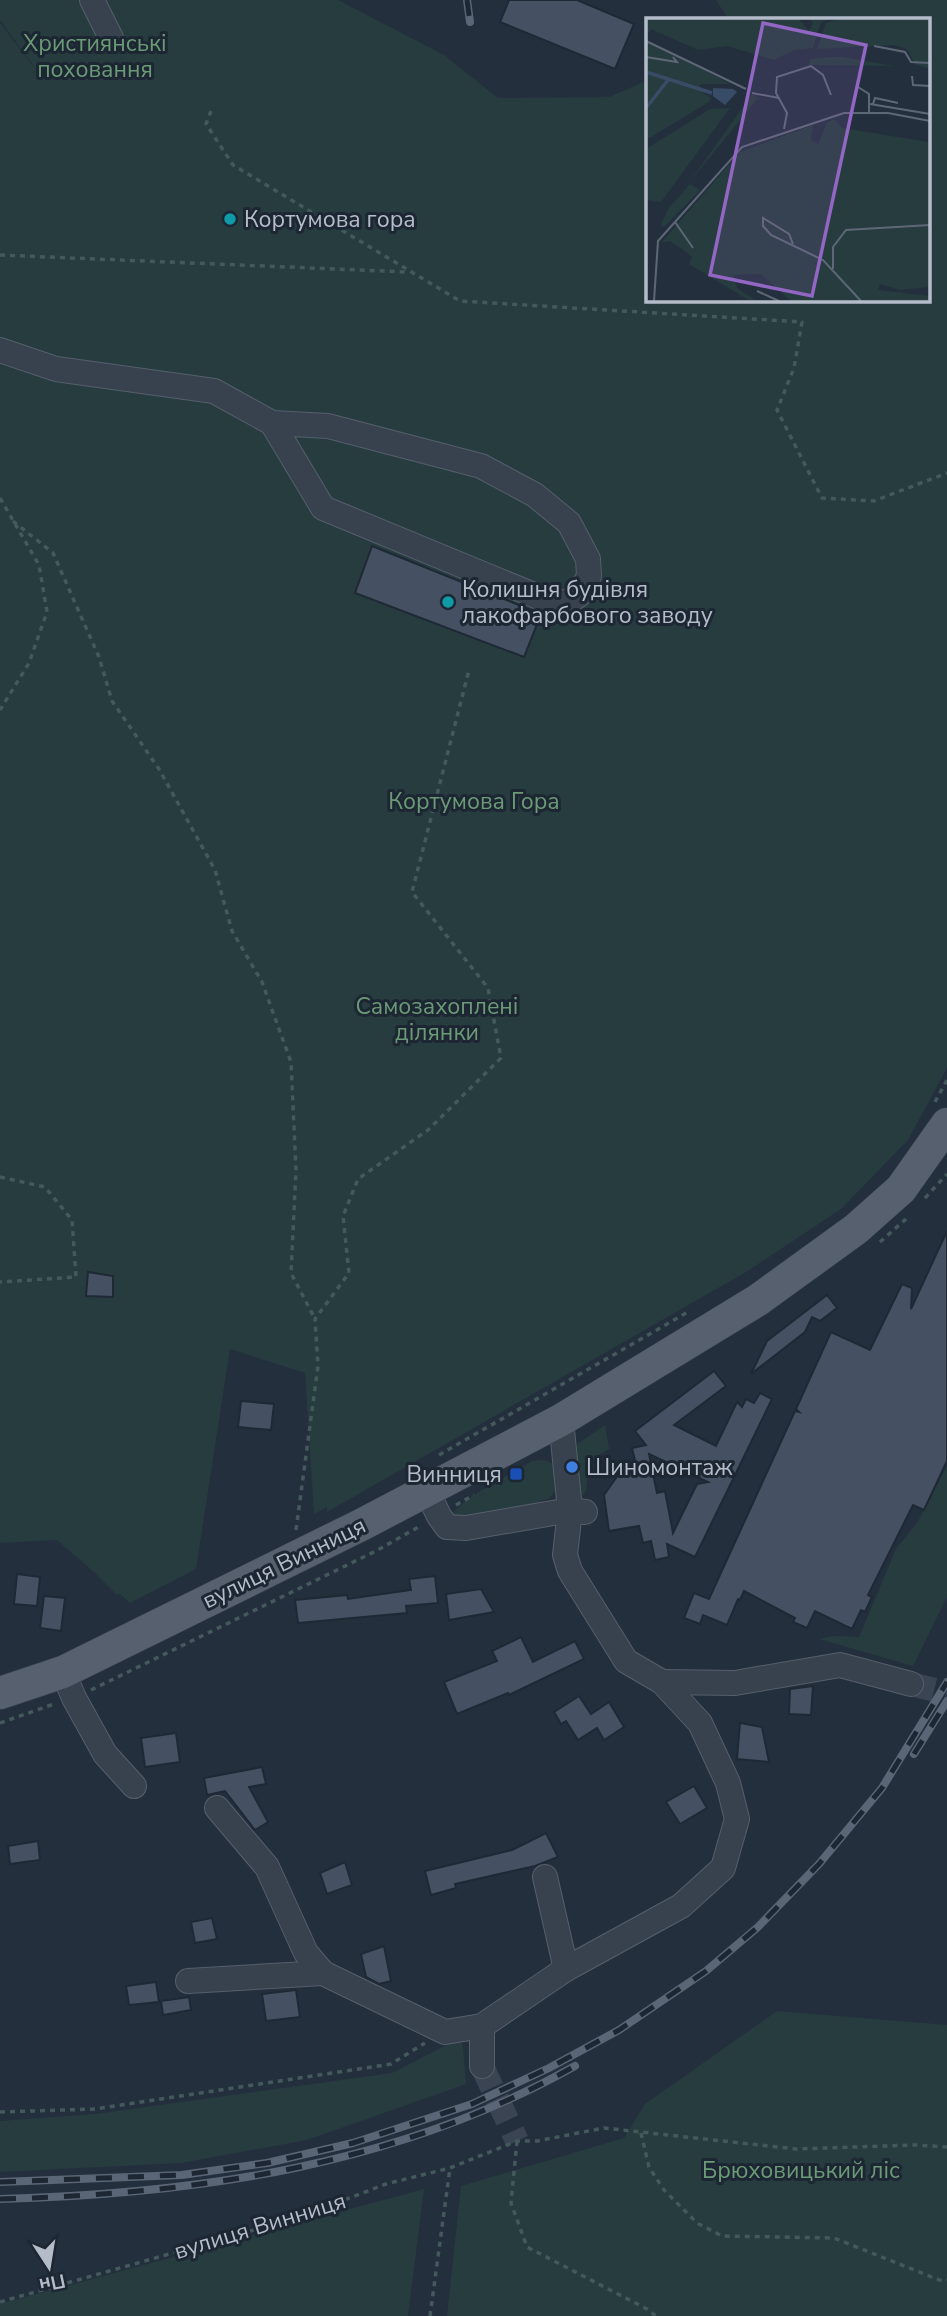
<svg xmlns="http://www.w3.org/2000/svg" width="947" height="2316" font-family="'Nunito Sans',sans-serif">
<rect width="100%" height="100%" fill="#242f3e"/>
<g fill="#263c3f">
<polygon points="0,0 338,0 444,55 498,98 609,97 648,80 648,299 928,299 928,19 728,19 716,0 947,0 947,1068 908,1140 841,1209 746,1272 327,1512 327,1507 314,1514 305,1373 230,1349 196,1569 130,1603 120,1594 117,1595 94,1572 57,1540 0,1543 0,23 43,79 0,20"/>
<polygon points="605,1425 609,1449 589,1461 586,1491 582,1496 578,1494 575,1479 577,1444"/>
<path d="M544,1460L552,1463L558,1486L550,1498L491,1520L450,1517C463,1497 510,1475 532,1461Z"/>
<polygon points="947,1466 947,1597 913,1666 819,1639 833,1636 859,1637 896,1549 917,1523"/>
<polygon points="777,2011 947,2025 947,2316 447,2316 461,2186 624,2138 645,2104"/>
<polygon points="462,2037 466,2084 307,2140 181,2163 0,2172 0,2121 95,2114 392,2073"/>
<polygon points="424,2189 408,2316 0,2316 0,2304"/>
</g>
<g fill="#455162" stroke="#1f2835" stroke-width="2" fill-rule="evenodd">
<polygon points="509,0 577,0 634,24 615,69 500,22"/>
<polygon points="372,546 541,614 524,657 355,593"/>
<polygon points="947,1231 947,1461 924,1510 913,1505 868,1595 872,1597 865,1612 861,1610 852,1629 815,1611 807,1628 793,1622 795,1618 744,1591 740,1600 738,1599 727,1625 703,1615 700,1624 684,1618 694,1593 709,1599 795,1411 799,1412 796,1409 831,1332 870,1350 902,1284 912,1288 911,1309"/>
<polygon points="88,1272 113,1276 113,1297 86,1296"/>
<polygon points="827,1295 837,1308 820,1321 812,1317 805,1332 751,1374 767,1341"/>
<path d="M714,1371L726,1386L674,1425L716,1446L737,1402L742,1407L746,1399L754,1403L760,1393L772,1399L695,1557L667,1544L669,1557L655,1560L651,1541L643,1543L639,1526L609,1531L604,1495L621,1471L637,1469L632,1448L646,1445L635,1431ZM649,1454L708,1482L697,1484L673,1533L665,1491L657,1493Z"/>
<polygon points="241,1401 274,1404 271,1430 238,1427"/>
<polygon points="17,1574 40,1577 37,1606 14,1604"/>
<polygon points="435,1576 438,1603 406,1606 407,1613 298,1623 295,1600 347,1595 348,1599 411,1590 409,1579"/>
<polygon points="481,1589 494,1612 449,1620 446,1594"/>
<polygon points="44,1596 65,1598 61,1631 40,1628"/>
<polygon points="521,1637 533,1662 575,1641 584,1659 509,1695 508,1693 457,1714 444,1682 497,1661 492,1651"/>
<polygon points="813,1686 811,1715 789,1714 790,1689"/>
<polygon points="579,1696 591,1714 609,1702 624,1727 604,1740 597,1728 578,1740 566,1721 561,1724 554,1712"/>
<polygon points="740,1723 762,1727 769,1762 737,1759"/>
<polygon points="176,1733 180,1762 145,1767 141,1738"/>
<polygon points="262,1767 266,1784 249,1787 268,1822 255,1830 225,1791 207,1795 204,1778"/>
<polygon points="694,1786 707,1808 680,1824 666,1802"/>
<polygon points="546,1833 558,1857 535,1866 455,1884 456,1888 431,1895 425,1871 512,1850"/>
<polygon points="38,1841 40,1860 10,1864 8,1846"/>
<polygon points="345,1862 352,1885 327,1894 320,1873"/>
<polygon points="212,1918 217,1939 195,1943 191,1922"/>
<polygon points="384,1946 391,1981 379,1984 366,1977 361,1954"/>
<polygon points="156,1982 159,2002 129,2005 126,1986"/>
<polygon points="296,1990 300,2017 266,2021 262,1994"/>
<polygon points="189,1997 191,2010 163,2015 161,2001"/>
</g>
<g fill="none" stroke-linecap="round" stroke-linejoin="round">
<g stroke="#3a4453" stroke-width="24" stroke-dasharray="24 12" stroke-linecap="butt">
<polyline points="911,1684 947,1693"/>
<polyline points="482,2066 517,2141"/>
</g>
<g stroke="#565f6c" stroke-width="26">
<g id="minor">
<polyline points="92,0 111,38"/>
<polyline points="0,350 56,369 214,391 272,423 328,426 481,466 535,495 569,523 588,559 589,576 579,595 567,602 553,603 323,508 272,423"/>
<polyline points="427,1491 439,1516 447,1527 466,1528 570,1510 585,1512"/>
<polyline points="63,1672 74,1698 105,1754 134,1786"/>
<polyline points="662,1682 735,1683 840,1665 911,1684"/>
<polyline points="217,1808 267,1867 306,1953 323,1973 445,2032 482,2026 566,1969 681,1906 723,1868 737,1819 728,1783 700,1723 662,1682 626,1661 570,1571 565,1555 570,1510 561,1420"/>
<polyline points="545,1877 566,1969"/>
<polyline points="188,1981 323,1973"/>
<polyline points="482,2066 482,2026"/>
</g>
</g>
<g stroke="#414a57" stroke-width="33">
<polyline id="major" points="0,1693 63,1672 361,1525 561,1420 758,1300 856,1229 901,1189 947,1124"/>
</g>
<g stroke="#44595c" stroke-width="3.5" stroke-dasharray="5 5" stroke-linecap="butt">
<polyline points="211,111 206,124 233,165 460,301 802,322 794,368 777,410 822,498 874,501 947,473"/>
<polyline points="0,255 407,272"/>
<polyline points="0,498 39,565 47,612 29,663 0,710"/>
<polyline points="13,521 53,553 99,657 112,701 159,769 215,870 232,931 262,982 291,1062 296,1170 291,1273 315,1319"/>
<polyline points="935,1102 947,1080"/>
<polyline points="0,1177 45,1187 72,1220 76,1277 0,1282"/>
<polyline points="925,1198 947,1174"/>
<polyline points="880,1242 906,1219"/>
<polyline points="439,1455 688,1312"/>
<polyline points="456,1505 474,1495"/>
<polyline points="296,1530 318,1366 315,1319 349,1273 343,1216 358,1179 428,1130 501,1058 488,988 412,892 469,670"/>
<polyline points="91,1690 376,1551 422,1525"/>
<polyline points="0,1723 54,1704"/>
<polyline points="0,2112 95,2109 391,2064 425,2043"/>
<polyline points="641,2133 649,2167 664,2190 697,2223 722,2236 834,2238 942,2281 947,2280"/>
<polyline points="517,2141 511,2203 527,2247 647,2309 656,2316"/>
<polyline points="0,2302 300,2217 386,2184 450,2168 517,2141 537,2141 604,2128 796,2149 916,2145 947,2147"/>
<polyline points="430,2316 450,2168"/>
</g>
<use href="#minor" stroke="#38414e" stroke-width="24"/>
<use href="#major" stroke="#56606e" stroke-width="32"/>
<g stroke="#5a6575" stroke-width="8">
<g id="rail">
<polyline points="467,0 470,22"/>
<polyline points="914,1754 947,1701"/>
<polyline points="0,2182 182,2175 267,2163 353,2143 472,2104 549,2068 619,2030 706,1971 758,1927 819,1864 882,1788 947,1682"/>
<path d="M0,2199C199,2194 399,2165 575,2066"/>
</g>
</g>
<use href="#rail" stroke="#1d2633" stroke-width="5" stroke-dasharray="16" stroke-linecap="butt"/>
</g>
<g fill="#0f9aa8" stroke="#1d2633" stroke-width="2.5">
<circle cx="230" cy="219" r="7"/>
<circle cx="448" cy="602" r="7"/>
</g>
<circle fill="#3f7fe0" stroke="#1d2633" stroke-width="2.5" cx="572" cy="1467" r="7"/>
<rect fill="#1a4fb4" stroke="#1d2633" stroke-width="2.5" x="509" y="1467" width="14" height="14" rx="3.5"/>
<g text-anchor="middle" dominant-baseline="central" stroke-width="6" stroke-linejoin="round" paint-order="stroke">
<g font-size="23" fill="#6b9a76" stroke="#1d2633">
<text x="95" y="43">Християнські<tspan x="95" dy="26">поховання</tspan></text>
<text x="474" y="801">Кортумова Гора</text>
<text x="437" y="1006">Самозахоплені<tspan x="437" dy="26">ділянки</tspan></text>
<text x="801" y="2170">Брюховицький ліс</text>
</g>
<g font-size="23" fill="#b4bcc9" stroke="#1d2633" text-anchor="start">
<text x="244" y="219">Кортумова гора</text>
<text x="462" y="589">Колишня будівля<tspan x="462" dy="26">лакофарбового заводу</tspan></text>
<text x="586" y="1467">Шиномонтаж</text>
<text x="502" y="1474" text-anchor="end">Винниця</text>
</g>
<g font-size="23" fill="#b4bcc9" stroke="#1d2633">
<text transform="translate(284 1563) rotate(-26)">вулиця Винниця</text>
<text transform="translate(260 2226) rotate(-17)">вулиця Винниця</text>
</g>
</g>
<g transform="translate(646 18)">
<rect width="284" height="284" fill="#242f3e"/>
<path d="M0,0H152L163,13L167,5L164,0H189L175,4L167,30L148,32L128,42L81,28L52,32L5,11L0,19ZM196,0H283V51L269,46L261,31L248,27L171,31L180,5ZM0,23L84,66H54L53,72L65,80L63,84L0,122ZM182,39H197L248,48L163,47L164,41ZM106,76L115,82L111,81L43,165ZM84,90L15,184L0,182V131L64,91ZM189,101L196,110L283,124V269L254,272L234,266L232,272L283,278V283H145L115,256L88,257L91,270L111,283H104L43,246L46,239L39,233L24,223L15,225L94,134L167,107L165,122L172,126L181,104ZM44,166L54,172L18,209L15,206L23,190Z" fill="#263c3f"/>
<path d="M67,70L87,71L91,74L79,87L67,78Z" fill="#394c67"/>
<path fill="none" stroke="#394c67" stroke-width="3.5" d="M0,54L66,75M0,90L22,62"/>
<path fill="none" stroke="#5e6776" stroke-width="2" d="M0,23L100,71M228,28L259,34L265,44L284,45M0,39L31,44L27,39M266,58L267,67L284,68M212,69L223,76V94M106,75L133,80M224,86L284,96M227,86L229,80L252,85M138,111L141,95L130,75L131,59L165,48L177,57L185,77M29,204L47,230M147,226L143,216L117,200V208L125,217L177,242L215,283M187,251V229L200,212L284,207M111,273L133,283M8,283L12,223L96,129L198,95H242L284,103"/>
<path fill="#9266c3" fill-opacity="0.15" stroke="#9266c3" stroke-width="3.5" d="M117,5L220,27L166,278L64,257Z"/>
<rect width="284" height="284" fill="none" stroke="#b4bcc9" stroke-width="3.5"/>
</g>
<g transform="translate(49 2267) rotate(168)" stroke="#1d2633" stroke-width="5" paint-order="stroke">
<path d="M0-5L12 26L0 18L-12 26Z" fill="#b4bcc9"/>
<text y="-10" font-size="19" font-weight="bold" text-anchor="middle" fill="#b4bcc9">Пн</text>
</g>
</svg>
